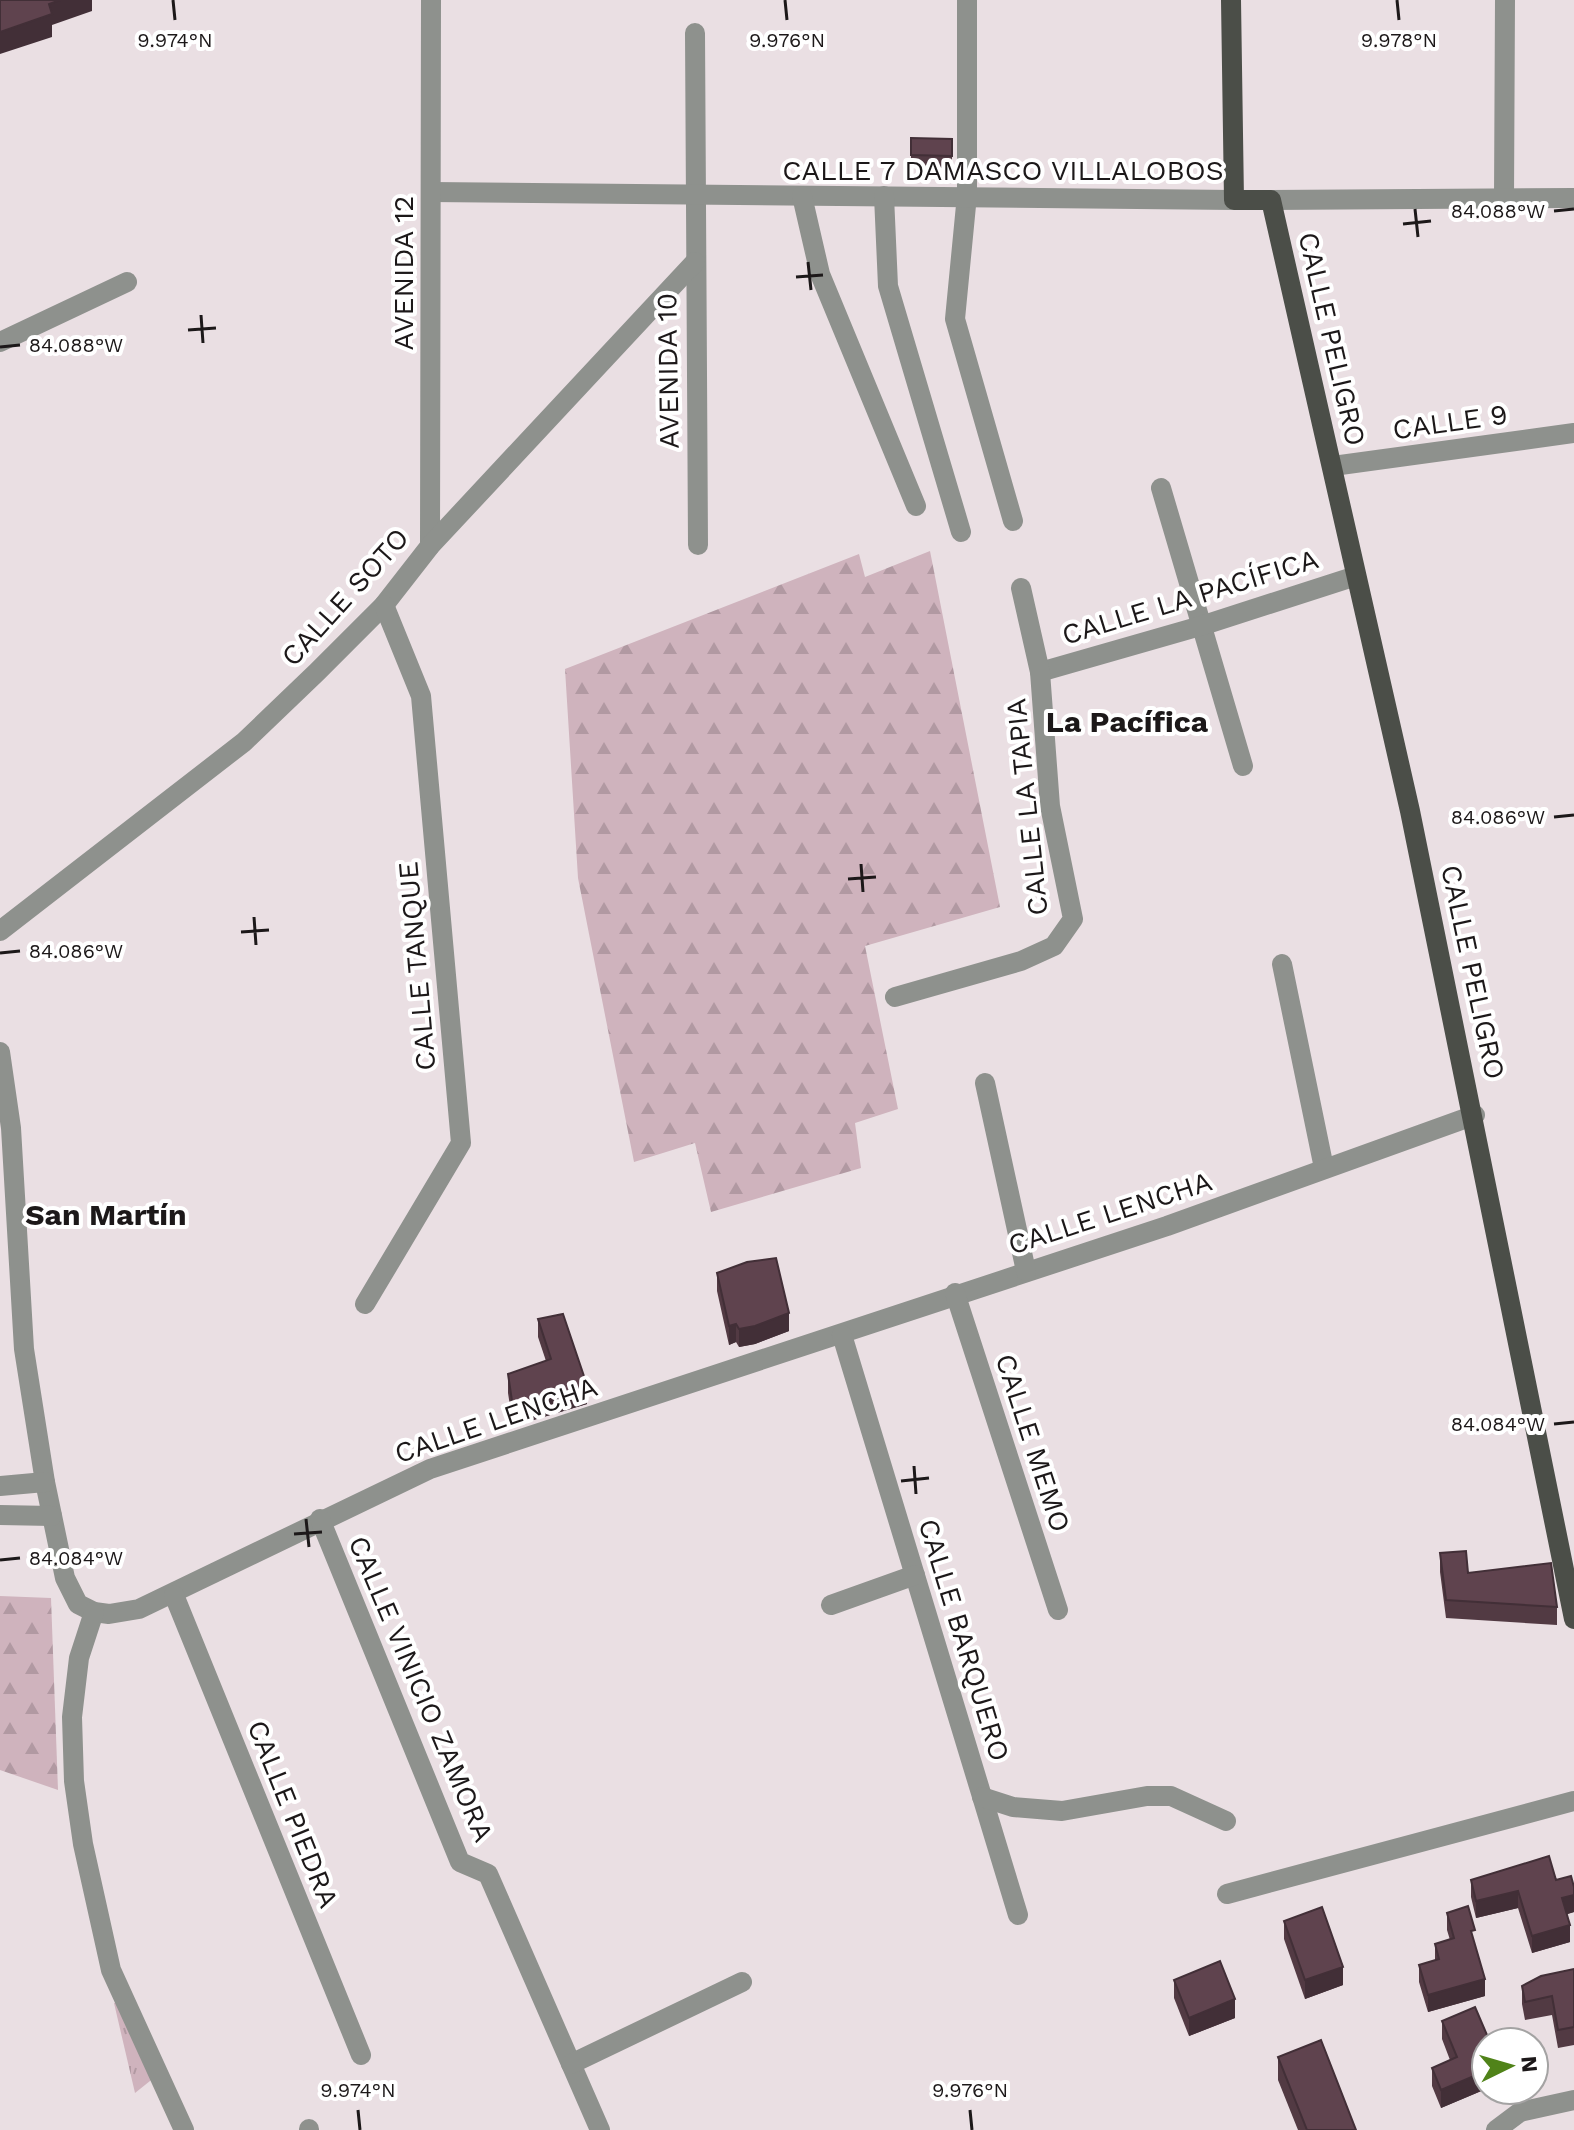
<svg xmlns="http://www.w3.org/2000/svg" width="1574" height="2130" font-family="'Work Sans',sans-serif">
<defs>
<pattern id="forest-firs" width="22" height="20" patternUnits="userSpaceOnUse" patternTransform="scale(2)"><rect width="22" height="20" fill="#cfb3bd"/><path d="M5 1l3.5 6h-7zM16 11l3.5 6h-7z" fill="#b199a2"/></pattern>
<pattern id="park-tufts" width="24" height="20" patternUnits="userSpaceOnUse" patternTransform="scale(2)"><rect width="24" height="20" fill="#cfb3bd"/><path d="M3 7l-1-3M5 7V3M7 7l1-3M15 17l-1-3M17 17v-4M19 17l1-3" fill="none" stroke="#b199a2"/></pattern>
</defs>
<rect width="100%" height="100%" fill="#eadfe3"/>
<g fill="url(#forest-firs)">
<polygon points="930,551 1000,907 865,946 898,1109 855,1123 861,1168 711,1212 695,1143 634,1162 578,878 565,669 859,554 865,577"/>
<polygon points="0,1596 51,1598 58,1790 0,1770"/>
</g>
<polygon fill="url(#park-tufts)" points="122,2001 155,2077 135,2093 114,2003"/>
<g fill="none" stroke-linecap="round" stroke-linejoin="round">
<g stroke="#8e918d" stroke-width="20">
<polyline points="967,0 967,195 955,319 1013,521"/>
<polyline points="695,33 698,545"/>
<polyline points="431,192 1234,200"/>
<polyline points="802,196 820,274 916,506"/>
<polyline points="884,196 888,286 961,532"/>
<polyline points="1504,197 1505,0"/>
<polyline points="1271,200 1574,198"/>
<polyline points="0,342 127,282"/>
<polyline points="1333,466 1574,433"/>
<polyline points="1161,488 1243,766"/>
<polyline points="430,546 431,0"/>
<polyline points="1040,672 1204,625 1356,576"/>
<polyline points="0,931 244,742 317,672 384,605 430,546 695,262"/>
<polyline points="1282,964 1324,1168"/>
<polyline points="895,997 1021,961 1054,946 1073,919 1050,806 1040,672 1021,588"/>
<polyline points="0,1052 11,1128 24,1349 45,1482 65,1578 78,1604 94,1612 109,1614 139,1609 430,1469 1167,1226 1475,1115"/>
<polyline points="985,1083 1026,1271"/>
<polyline points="955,1293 1058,1610"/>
<polyline points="365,1304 461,1143 421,696 384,605"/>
<polyline points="842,1335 1018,1915"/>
<polyline points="0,1486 45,1482"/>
<polyline points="0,1515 52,1516"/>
<polyline points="320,1519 460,1862 488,1874 600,2130"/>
<polyline points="174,1595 361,2055"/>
<polyline points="831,1605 915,1575"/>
<polyline points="94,1612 79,1658 72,1717 74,1781 83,1844 111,1970 184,2130"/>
<polyline points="982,1797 1013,1807 1062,1811 1147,1796 1171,1796 1226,1821"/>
<polyline points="1227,1894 1574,1801"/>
<polyline points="571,2064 742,1982"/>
<polyline points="309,2129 309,2130"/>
<polyline points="1496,2130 1520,2112 1574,2100"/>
</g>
<polyline stroke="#4b4e48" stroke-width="20" points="1231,0 1234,200 1271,200 1410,811 1574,1619"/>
</g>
<g fill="#523a43">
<polygon points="911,138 952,139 952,168 911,167"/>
<polygon points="717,1273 789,1331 755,1344 739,1347 736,1342 729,1345 717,1291"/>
<polygon points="538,1319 587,1404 520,1424 512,1419 508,1393 508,1374 546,1361 538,1337"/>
<polygon points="1440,1553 1468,1573 1557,1607 1557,1625 1446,1618 1440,1572"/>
<polygon points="1471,1880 1556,1880 1574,1887 1574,1912 1566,1914 1570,1942 1532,1953 1518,1908 1476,1918 1471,1897"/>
<polygon points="1447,1913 1475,1944 1485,1996 1428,2012 1419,1982 1419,1965 1435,1960 1435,1944 1450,1940 1447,1930"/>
<polygon points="1284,1921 1343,1985 1305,1999 1284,1939"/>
<polygon points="1574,1969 1574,2045 1558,2048 1552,2015 1525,2020 1522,2004 1522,1986"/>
<polygon points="1174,1980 1235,2018 1189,2036 1174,1998"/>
<polygon points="1442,2021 1486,2042 1486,2089 1441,2108 1432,2086 1432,2068 1450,2060 1442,2039"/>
<polygon points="1278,2057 1356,2130 1298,2130 1278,2080"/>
</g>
<g fill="#422f37">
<polygon points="60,0 92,0 92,11 52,25 52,37 0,54 0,32 49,4"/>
<polygon points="789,1313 789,1331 755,1344 739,1347 739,1329"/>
<polygon points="736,1324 736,1342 729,1345 729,1326"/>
<polygon points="587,1385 587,1404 520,1424 520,1406"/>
<polygon points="1518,1891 1518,1908 1476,1918 1476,1901"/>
<polygon points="1574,1895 1574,1912 1562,1916 1562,1898"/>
<polygon points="1570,1925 1570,1942 1532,1953 1532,1936"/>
<polygon points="1343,1967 1343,1985 1305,1999 1305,1980"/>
<polygon points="1485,1979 1485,1996 1428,2012 1428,1995"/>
<polygon points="1235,1999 1235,2018 1189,2036 1189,2018"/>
<polygon points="1486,2071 1486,2089 1441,2108 1441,2090"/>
</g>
<g fill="#5f434e" stroke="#422f37" stroke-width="2">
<polygon points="0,0 60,0 49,4 52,14 0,32"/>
<polygon points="911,138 952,139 952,156 911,155"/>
<polygon points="776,1258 789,1313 755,1326 739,1329 736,1324 729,1326 717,1273 747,1262"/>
<polygon points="563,1314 587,1385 520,1406 512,1401 508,1374 551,1359 538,1319"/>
<polygon points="1466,1551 1468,1573 1551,1563 1557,1607 1446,1600 1440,1553"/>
<polygon points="1549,1856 1556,1880 1571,1876 1574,1887 1574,1895 1562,1898 1570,1925 1532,1936 1518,1891 1476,1901 1471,1880"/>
<polygon points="1468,1906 1475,1930 1471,1931 1485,1979 1428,1995 1419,1965 1439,1959 1435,1944 1454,1938 1447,1913"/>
<polygon points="1322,1907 1343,1967 1305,1980 1284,1921"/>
<polygon points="1220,1961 1235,1999 1189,2018 1174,1980"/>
<polygon points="1574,1969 1574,2027 1558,2030 1552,1996 1525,2002 1522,1986 1541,1976"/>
<polygon points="1475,2007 1490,2042 1486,2042 1486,2071 1441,2090 1432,2068 1457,2057 1442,2021"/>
<polygon points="1321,2040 1356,2130 1307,2130 1278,2057"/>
</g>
<path fill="none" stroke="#1c1819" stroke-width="3" d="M173,0L175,20M785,0L787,20M1397,0L1399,20M1415,209L1418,237M1554,211L1574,209M1403,224L1431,221M808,262L811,290M796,277L823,275M201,315L203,343M188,330L216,328M0,347L20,345M1554,817L1574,815M861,864L863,892M848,879L876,877M254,917L256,945M241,932L269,930M0,953L20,951M1554,1424L1574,1422M914,1466L916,1494M901,1481L929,1478M306,1519L309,1547M294,1534L322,1532M0,1560L20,1558M358,2110L360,2130M970,2110L972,2130"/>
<g text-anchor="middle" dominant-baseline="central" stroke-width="8" stroke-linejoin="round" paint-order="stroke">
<g font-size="28" fill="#1c1819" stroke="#fff">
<text x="1003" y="170">CALLE 7 DAMASCO VILLALOBOS</text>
<text transform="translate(403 273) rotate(-90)">AVENIDA 12</text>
<text transform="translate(1332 339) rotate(77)">CALLE PELIGRO</text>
<text transform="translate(668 371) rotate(-91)">AVENIDA 10</text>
<text transform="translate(1450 422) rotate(-8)">CALLE 9</text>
<text transform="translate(345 597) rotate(-48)">CALLE SOTO</text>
<text transform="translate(1190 597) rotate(-17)">CALLE LA PACÍFICA</text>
<text transform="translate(1027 807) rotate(-96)">CALLE LA TAPIA</text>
<text transform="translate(417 966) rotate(-95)">CALLE TANQUE</text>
<text transform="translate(1473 972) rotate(78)">CALLE PELIGRO</text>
<text transform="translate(1110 1213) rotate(-18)">CALLE LENCHA</text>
<text transform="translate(496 1420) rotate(-19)">CALLE LENCHA</text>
<text transform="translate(1033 1443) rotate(72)">CALLE MEMO</text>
<text transform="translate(964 1640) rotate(73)">CALLE BARQUERO</text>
<text transform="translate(421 1689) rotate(67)">CALLE VINICIO ZAMORA</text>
<text transform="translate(293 1814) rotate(68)">CALLE PIEDRA</text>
</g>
<g font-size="30" font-weight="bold" fill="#1c1819" stroke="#fff">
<text x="1127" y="721">La Pacífica</text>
<text x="106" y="1214">San Martín</text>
</g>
</g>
<g font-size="20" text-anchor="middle" fill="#1c1819" stroke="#fff" stroke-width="8" stroke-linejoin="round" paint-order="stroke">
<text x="175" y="47">9.974°N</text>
<text x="787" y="47">9.976°N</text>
<text x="1399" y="47">9.978°N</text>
<text x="1498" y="218">84.088°W</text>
<text x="76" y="352">84.088°W</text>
<text x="1498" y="824">84.086°W</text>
<text x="76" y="958">84.086°W</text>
<text x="1498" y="1431">84.084°W</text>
<text x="76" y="1565">84.084°W</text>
<text x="358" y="2097">9.974°N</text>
<text x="970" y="2097">9.976°N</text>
</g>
<g transform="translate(1510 2066) rotate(85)"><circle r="38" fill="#ffffff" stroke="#a4a3a3" stroke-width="2"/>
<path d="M0-6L14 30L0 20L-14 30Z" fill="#508319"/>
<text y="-12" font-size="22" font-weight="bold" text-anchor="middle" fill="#1c1819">N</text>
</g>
</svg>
